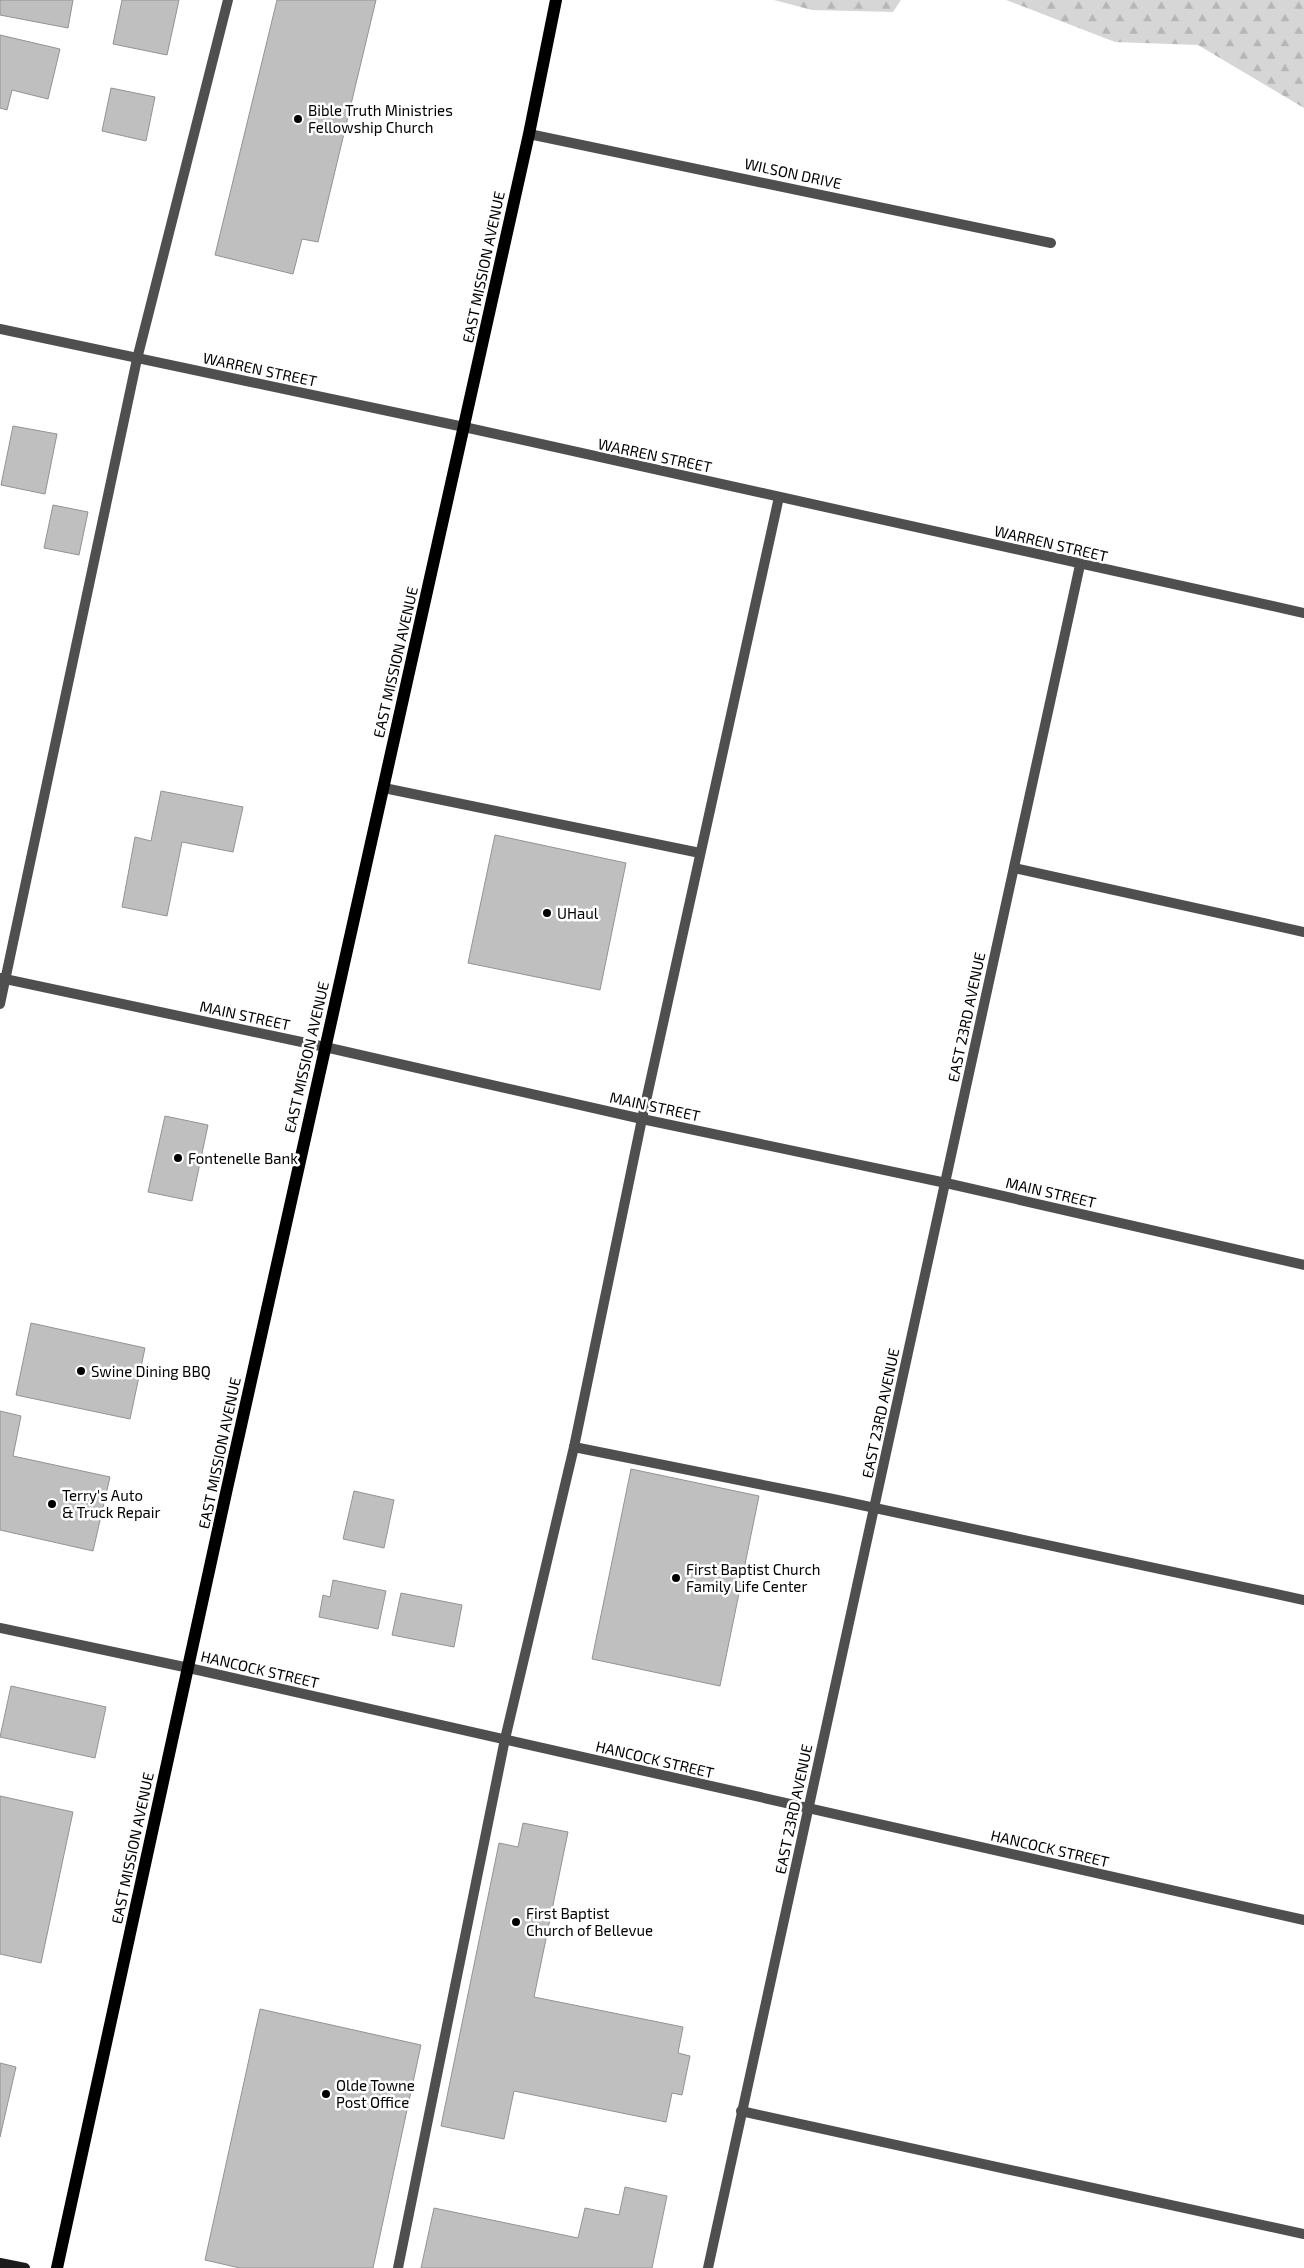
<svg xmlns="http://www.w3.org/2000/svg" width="1304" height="2268" font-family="'Exo 2',sans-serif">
<defs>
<pattern id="forest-firs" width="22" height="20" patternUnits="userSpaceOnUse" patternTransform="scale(1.25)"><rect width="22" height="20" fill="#d6d6d6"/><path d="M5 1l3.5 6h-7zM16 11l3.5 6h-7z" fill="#b6b6b6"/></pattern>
</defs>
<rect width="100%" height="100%" fill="#fff"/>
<g fill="url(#forest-firs)">
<polygon points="774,0 901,0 893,12 812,10"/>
<polygon points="1006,0 1304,0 1304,108 1198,45 1115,42"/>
</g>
<g fill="#bfbfbf" stroke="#939393">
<polygon points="0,0 73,0 68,28 0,15"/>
<polygon points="122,0 179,0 167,55 113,44"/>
<polygon points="277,0 376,0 318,242 302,239 293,274 215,255"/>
<polygon points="0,35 60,49 48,99 12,90 7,110 0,108"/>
<polygon points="111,88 155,97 146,141 102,131"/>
<polygon points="13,426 57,434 45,494 1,485"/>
<polygon points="53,505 88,512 79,555 44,548"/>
<polygon points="161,791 243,807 233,852 182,842 167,916 122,907 135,837 151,841"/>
<polygon points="495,835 626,863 600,990 468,963"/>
<polygon points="165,1116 208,1125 192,1201 148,1192"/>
<polygon points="31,1323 145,1348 130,1419 16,1395"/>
<polygon points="0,1411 21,1416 13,1456 110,1477 93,1551 0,1530"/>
<polygon points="631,1469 759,1496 720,1686 592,1659"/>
<polygon points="354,1491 394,1500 384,1548 343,1539"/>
<polygon points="333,1580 386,1591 378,1629 319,1617 323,1595 330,1597"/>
<polygon points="401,1593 462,1605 454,1647 392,1635"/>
<polygon points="11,1686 106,1707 95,1758 0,1737"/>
<polygon points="0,1796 73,1812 41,1963 0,1954"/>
<polygon points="523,1823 568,1832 534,1997 683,2027 678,2053 690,2056 682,2095 672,2093 666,2122 514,2091 504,2139 441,2126 499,1843 518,1847"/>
<polygon points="260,2009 421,2045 373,2268 240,2268 205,2260"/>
<polygon points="0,2063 16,2067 0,2137"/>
<polygon points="625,2187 667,2196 652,2268 421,2268 434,2208 578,2238 585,2208 619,2215"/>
</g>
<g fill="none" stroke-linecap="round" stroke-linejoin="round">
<g stroke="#4f4f4f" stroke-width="10">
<polyline points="384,788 700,853"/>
<polyline points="1014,868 1304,932"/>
<polyline points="0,1004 137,359 228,0"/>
<polyline points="574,1447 833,1499 1304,1600"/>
<polyline points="741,2111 1304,2234"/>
<polyline points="398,2268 505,1739 574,1447 642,1119 779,497"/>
</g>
<g stroke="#4f4f4f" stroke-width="10">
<polyline points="529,134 1051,243"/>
<polyline points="0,329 464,427 1304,613"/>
<polyline points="325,1047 642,1119 946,1183 1304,1265"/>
<polyline points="0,1628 189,1668"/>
<polyline points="708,2268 1080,565"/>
</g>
<g stroke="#4f4f4f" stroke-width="10">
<polyline points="0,978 325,1047"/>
<polyline points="189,1668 1304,1920"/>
</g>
<polyline stroke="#1c1c1c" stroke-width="10" points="0,2263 25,2268"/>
<polyline stroke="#000" stroke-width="12" points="57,2268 226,1493 529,134 556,0"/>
</g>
<g fill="#000" stroke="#fff" stroke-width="2">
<circle cx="298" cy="119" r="5"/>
<circle cx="547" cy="913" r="5"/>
<circle cx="178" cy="1158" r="5"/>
<circle cx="81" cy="1371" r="5"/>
<circle cx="52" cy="1504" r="5"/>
<circle cx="676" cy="1578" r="5"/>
<circle cx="516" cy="1922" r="5"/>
<circle cx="326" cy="2094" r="5"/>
</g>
<g text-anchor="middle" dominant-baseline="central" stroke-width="5" stroke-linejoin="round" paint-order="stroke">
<g font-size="15" fill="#000" stroke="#fff" text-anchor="start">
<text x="308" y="110">Bible Truth Ministries<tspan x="308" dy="17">Fellowship Church</tspan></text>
<text x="557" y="913">UHaul</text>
<text x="188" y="1158">Fontenelle Bank</text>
<text x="91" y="1371">Swine Dining BBQ</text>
<text x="62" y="1495">Terry's Auto<tspan x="62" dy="17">&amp; Truck Repair</tspan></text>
<text x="686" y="1569">First Baptist Church<tspan x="686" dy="17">Family Life Center</tspan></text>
<text x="526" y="1913">First Baptist<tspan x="526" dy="17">Church of Bellevue</tspan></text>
<text x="336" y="2085">Olde Towne<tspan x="336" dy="17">Post Office</tspan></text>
</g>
<g font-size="15" fill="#000" stroke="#fff">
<text transform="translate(793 173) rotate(12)">WILSON DRIVE</text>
<text transform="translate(483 267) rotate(-78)">EAST MISSION AVENUE</text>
<text transform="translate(260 369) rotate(12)">WARREN STREET</text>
<text transform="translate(655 455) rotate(12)">WARREN STREET</text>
<text transform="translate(1051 543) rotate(13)">WARREN STREET</text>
<text transform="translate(395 662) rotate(-77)">EAST MISSION AVENUE</text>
<text transform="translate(245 1015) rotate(12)">MAIN STREET</text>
<text transform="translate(966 1017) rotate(-78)">EAST 23RD AVENUE</text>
<text transform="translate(306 1057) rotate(-77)">EAST MISSION AVENUE</text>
<text transform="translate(655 1106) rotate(12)">MAIN STREET</text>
<text transform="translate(1051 1192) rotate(13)">MAIN STREET</text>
<text transform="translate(880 1413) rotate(-78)">EAST 23RD AVENUE</text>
<text transform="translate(219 1453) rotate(-78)">EAST MISSION AVENUE</text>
<text transform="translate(260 1669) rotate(13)">HANCOCK STREET</text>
<text transform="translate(655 1759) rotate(13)">HANCOCK STREET</text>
<text transform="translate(793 1809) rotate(-78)">EAST 23RD AVENUE</text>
<text transform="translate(132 1848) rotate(-78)">EAST MISSION AVENUE</text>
<text transform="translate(1050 1848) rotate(13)">HANCOCK STREET</text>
</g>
</g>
</svg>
